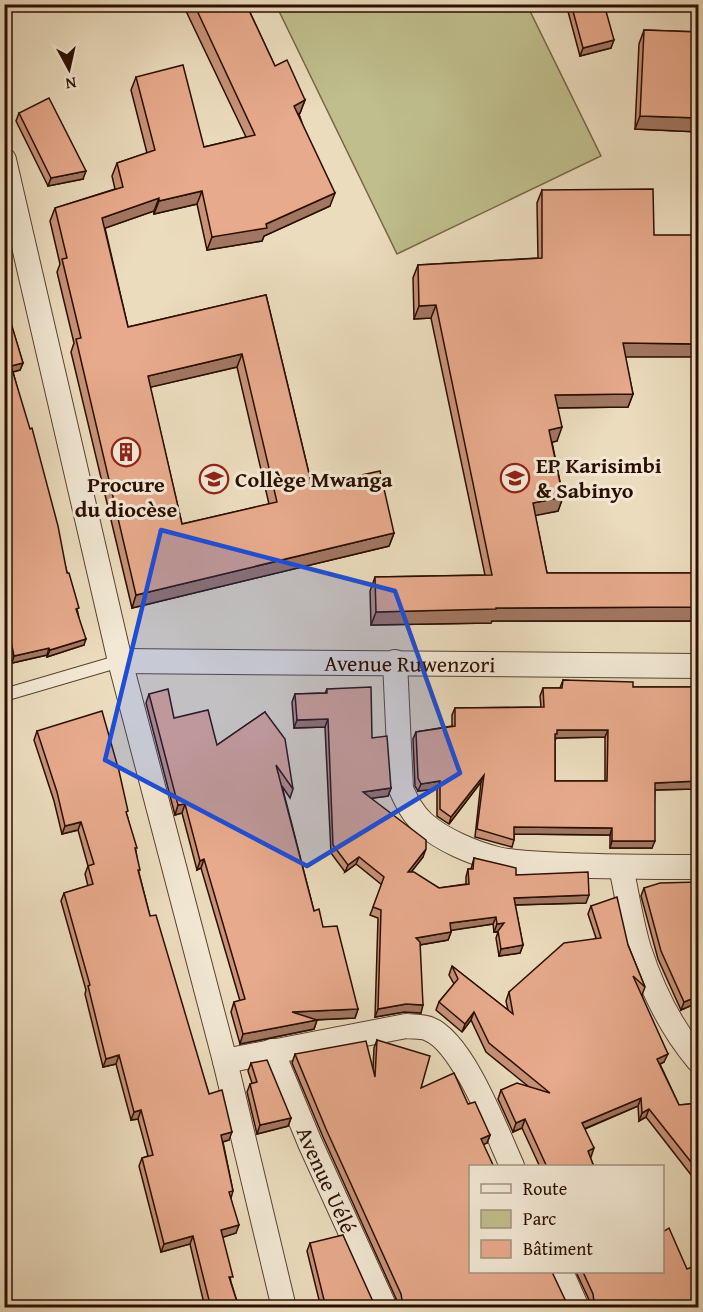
<svg xmlns="http://www.w3.org/2000/svg" width="703" height="1312" font-family="'Gentium Book Plus',serif">
<rect width="100%" height="100%" fill="#ebdcbd"/>
<filter id="stains"><feTurbulence type="fractalNoise" baseFrequency=".00333" numOctaves="4"/><feColorMatrix values="0 0 0 0 .2 0 0 0 0 .09 0 0 0 0 .02 0 0 0 .5 -.17"/></filter>
<radialGradient id="worn" r=".72"><stop offset=".6" stop-color="#630" stop-opacity="0"/><stop offset="1" stop-color="#630" stop-opacity=".3"/></radialGradient>
<polygon fill="#bfbe8c" stroke="#766646" stroke-width="1.5" points="276,5 527,5 601,156 397,254"/>
<g fill="none" stroke-linecap="round" stroke-linejoin="round">
<g stroke="#5c422f" stroke-width="14">
<polyline id="lane" points="4,695 120,661"/>
</g>
<g stroke="#5c422f" stroke-width="26">
<g id="street">
<polyline points="4,160 120,661 225,1061 284,1308"/>
<path id="s1" d="M120,661L698,666"/>
<path d="M395,662L401,789C407,802 412,813 423,823C442,840 473,853 497,859C519,864 543,864 566,865C610,867 654,867 698,867"/>
<path d="M621,867C627,894 631,923 639,949C652,989 671,1028 698,1060"/>
<path id="s2" d="M272,1051L310,1143L385,1308"/>
<path d="M225,1061L406,1026C413,1027 423,1026 429,1029C463,1042 497,1133 512,1166"/>
<polyline points="561,1272 577,1308"/>
</g>
</g>
<use href="#lane" stroke="#f2e8d4" stroke-width="12"/>
<use href="#street" stroke="#f2e8d4" stroke-width="24"/>
</g>
<g fill="#c79278" stroke="#2c0e00" stroke-width="1.5" fill-rule="evenodd">
<path d="M187,4H246L275,66L305,100L300,113L299,114L330,206L264,236L262,241L207,250L197,204L154,214V211L105,228L128,327L266,295L312,486L394,533L389,546L132,608L71,352L74,343L57,272L60,264L50,221L55,208L115,189L112,176L117,163L147,153L131,90L136,77L204,147L246,137L185,9ZM237,367L269,504L182,524L150,387Z"/>
<polygon points="566,4 604,4 611,48 580,56"/>
<polygon points="644,30 699,32 699,132 635,129 639,44"/>
<polygon points="19,113 83,179 48,186 16,121"/>
<polygon points="542,190 625,357 633,394 628,407 558,408 557,441 552,442 563,497 558,511 535,515 547,573 699,573 699,621 492,621 491,623 371,625 370,591 375,577 485,575 431,318 414,319 413,278 418,265 538,258 537,203"/>
<polygon points="4,280 6,309 23,363 20,370 13,372 78,613 84,645 47,657 47,655 12,663 4,626"/>
<path d="M563,680L633,687H699V847H697L696,789L655,790L652,848H610V835L514,834V840L512,847L475,837L481,782L449,824L437,816V789L418,791L415,786L413,739L416,732L452,726V715L455,708L541,707L540,696L543,688H560ZM605,737V781H555V741L556,738Z"/>
<polygon points="327,689 372,738 391,788 388,796 371,798 423,857 411,872 439,888 466,884 466,877 468,869 471,869 474,858 586,903 515,905 523,945 520,953 499,956 496,938 498,932 494,932 493,924 451,930 451,932 448,940 420,945 421,1013 404,1012 375,1017 378,918 370,915 382,885 356,864 345,872 331,853 325,727 294,728 292,702 295,694 325,693"/>
<polygon points="149,694 174,718 217,745 265,712 293,789 290,798 282,786 314,911 323,927 358,1009 355,1018 316,1020 317,1020 314,1029 240,1044 231,1012 234,1002 240,1001 201,868 197,870 182,813 175,815 146,703"/>
<polygon points="37,731 127,815 136,851 139,873 150,916 209,1094 229,1140 223,1142 233,1191 231,1198 236,1233 222,1237 231,1282 239,1308 205,1308 190,1244 161,1252 139,1166 142,1158 148,1156 138,1119 131,1120 116,1064 103,1067 85,994 86,990 61,901 64,893 88,886 85,874 88,866 78,830 62,834 54,801 34,740"/>
<polygon points="699,882 699,1002 681,1010 658,959 641,896 644,888"/>
<polygon points="591,906 628,945 645,987 642,995 664,1062 660,1064 679,1105 699,1103 699,1185 646,1117 639,1121 638,1106 585,1129 590,1157 594,1167 540,1167 522,1128 513,1132 498,1099 501,1090 529,1087 486,1052 471,1020 462,1032 436,1010 439,1002 454,984 449,975 452,966 508,1010 506,1001 509,992 596,938 588,914"/>
<polygon points="377,1040 421,1088 468,1104 490,1135 487,1143 483,1144 471,1167 569,1308 399,1308 398,1303 323,1137 292,1063 295,1054 373,1069 374,1048"/>
<polygon points="251,1063 291,1118 288,1126 257,1134 247,1092 250,1084 252,1083 248,1071"/>
<polygon points="310,1243 375,1306 377,1308 321,1308 307,1251"/>
<polygon points="687,1269 699,1308 591,1308 590,1302 576,1272 663,1272"/>
</g>
<g fill="#a27762" stroke="#2c0e00" stroke-width="1.5">
<polygon points="614,40 611,48 580,56 583,48"/>
<polygon points="305,100 300,113 290,119 294,106"/>
<polygon points="640,116 699,118 699,132 635,129"/>
<polygon points="86,171 83,179 48,186 51,178"/>
<polygon points="202,191 197,204 154,214 159,201"/>
<polygon points="335,193 330,206 264,236 262,241 207,250 212,237 266,224"/>
<polygon points="159,198 154,211 97,231 102,218"/>
<polygon points="436,305 431,318 414,319 419,306"/>
<polygon points="623,343 699,344 699,357 618,357"/>
<polygon points="242,354 237,367 143,389 148,376"/>
<polygon points="23,363 20,370 9,373 11,366"/>
<polygon points="633,394 628,407 550,408 555,395"/>
<polygon points="562,427 557,441 544,444 549,430"/>
<polygon points="563,497 558,511 528,517 533,503"/>
<polygon points="394,533 389,546 132,608 136,595"/>
<polygon points="699,607 699,621 492,621 491,623 371,625 376,612 496,608"/>
<polygon points="86,639 84,645 47,657 50,650"/>
<polygon points="49,648 47,655 12,663 14,656"/>
<polygon points="328,719 325,727 294,728 297,720"/>
<polygon points="557,730 608,730 605,737 556,738 554,742 555,734"/>
<polygon points="484,775 481,782 449,824 451,817"/>
<polygon points="440,781 437,789 418,791 421,784"/>
<polygon points="698,781 696,789 652,790 655,783"/>
<polygon points="391,788 388,796 360,800 363,792"/>
<polygon points="185,804 182,813 175,815 178,805"/>
<polygon points="81,822 78,830 62,834 65,826"/>
<polygon points="514,827 612,828 610,835 511,834"/>
<polygon points="612,841 655,841 652,848 610,848"/>
<polygon points="426,849 423,857 405,880 408,872"/>
<polygon points="359,857 356,864 345,872 348,865"/>
<polygon points="204,859 201,868 197,870 200,861"/>
<polygon points="589,895 586,903 511,905 514,898"/>
<polygon points="496,917 493,924 447,931 450,923"/>
<polygon points="504,923 502,931 494,932 497,924"/>
<polygon points="451,932 448,940 413,946 416,938"/>
<polygon points="523,945 520,953 499,956 501,949"/>
<polygon points="699,996 699,1002 681,1010 684,1002"/>
<polygon points="406,1004 423,1005 421,1013 404,1012 375,1017 378,1009"/>
<polygon points="358,1009 355,1018 288,1021 292,1012"/>
<polygon points="474,1012 471,1020 462,1032 465,1024"/>
<polygon points="317,1020 314,1029 240,1044 243,1034"/>
<polygon points="668,1054 664,1062 654,1067 657,1059"/>
<polygon points="119,1055 116,1064 103,1067 106,1059"/>
<polygon points="641,1098 638,1106 579,1131 582,1123"/>
<polygon points="649,1109 646,1117 639,1121 642,1113"/>
<polygon points="141,1110 138,1119 131,1120 134,1112"/>
<polygon points="291,1118 288,1126 257,1134 260,1125"/>
<polygon points="525,1119 522,1128 513,1132 516,1123"/>
<polygon points="232,1132 229,1140 218,1143 221,1135"/>
<polygon points="490,1135 487,1143 478,1147 481,1139"/>
<polygon points="594,1148 591,1157 585,1160 588,1151"/>
<polygon points="239,1225 236,1233 218,1239 221,1230"/>
<polygon points="193,1236 190,1244 161,1252 164,1244"/>
</g>
<g fill="#e7aa8c" stroke="#2c0e00" stroke-width="1.5" fill-rule="evenodd">
<path d="M194,4H246L275,66L287,60L305,100L294,106L335,193L266,224L267,228L212,237L202,191L159,201V198L102,218L128,327L266,295L312,486L380,471L394,533L136,595L76,339L81,338L62,259L67,258L55,208L123,187L117,163L155,150L136,77L183,65L204,147L255,135ZM242,354L277,502L182,524L148,376Z"/>
<polygon points="571,4 604,4 614,40 583,48"/>
<polygon points="644,30 699,32 699,118 640,116"/>
<polygon points="49,98 86,171 51,178 19,113"/>
<polygon points="653,189 654,235 699,235 699,344 623,343 633,394 555,395 562,427 549,430 563,497 533,503 547,573 699,573 699,607 496,608 496,609 376,612 375,577 492,575 436,305 419,306 418,265 542,258 542,190"/>
<polygon points="4,280 8,306 6,306 23,363 11,366 30,429 32,428 58,526 67,573 69,573 79,608 76,609 86,639 50,650 49,648 14,656 6,617 4,617"/>
<path d="M563,680L633,682V687H699V786L698,781L655,783V841H612V828L514,827V840L477,829L484,775L451,817L440,809V781L421,784L418,778L416,732L455,726V708L544,707L543,688H562ZM557,730H608L607,781H555V734H557Z"/>
<polygon points="371,687 372,738 387,736 391,788 363,792 426,840 426,849 408,872 414,872 439,888 469,884 468,869 473,869 474,858 516,868 516,875 588,872 589,895 514,898 523,945 501,949 498,931 504,923 497,924 496,917 450,923 451,932 416,938 420,942 423,1005 406,1004 378,1009 381,910 373,907 384,877 359,857 348,865 333,845 328,719 297,720 295,694 327,693 327,689"/>
<polygon points="168,689 174,718 208,710 217,745 265,712 285,739 293,789 276,765 314,911 319,909 323,927 337,926 358,1009 292,1012 317,1020 243,1034 234,1002 245,999 204,859 200,861 185,804 178,805 149,694"/>
<polygon points="102,711 119,771 128,811 126,812 137,848 135,848 140,870 138,870 150,916 156,915 209,1094 222,1090 232,1132 221,1135 233,1191 229,1192 239,1225 221,1230 233,1277 229,1277 239,1308 211,1308 193,1236 164,1244 142,1158 153,1155 141,1110 134,1112 119,1055 106,1059 88,986 90,985 64,893 93,884 88,866 94,864 81,822 65,826 57,792 37,731"/>
<polygon points="699,882 699,996 684,1002 661,951 644,888 660,883"/>
<polygon points="617,897 628,945 645,987 633,976 668,1054 657,1059 679,1105 699,1103 699,1172 649,1109 642,1113 641,1098 582,1123 594,1148 588,1151 594,1167 547,1167 525,1119 516,1123 501,1090 517,1083 550,1093 489,1043 474,1012 465,1024 439,1002 458,979 452,966 513,1014 509,992 564,943 601,938 591,906"/>
<polygon points="377,1040 430,1056 421,1088 454,1073 468,1104 475,1102 490,1135 481,1139 494,1167 471,1167 471,1272 552,1272 569,1308 400,1308 402,1300 401,1294 326,1129 295,1054 366,1041 375,1077"/>
<polygon points="267,1060 291,1118 260,1125 250,1084 257,1082 251,1063"/>
<polygon points="669,1228 687,1269 699,1264 699,1308 592,1308 594,1302 593,1294 583,1272 663,1272 663,1232"/>
<polygon points="343,1235 375,1306 377,1308 326,1308 310,1243"/>
</g>
<path fill="#1d4ed8" fill-opacity="0.2" stroke="#1d4ed8" stroke-width="4.5" stroke-linejoin="round" d="M161,530L395,591L460,773L307,866L105,760Z"/>
<defs>
<g id="building-ring" transform="scale(1.5)"><circle r="9.5" fill="#f2e8d4" stroke="#8f2418" stroke-width="1.5"/><path d="M-4-6H4V6H1V3H-1V6H-4ZM-2.5-4.3h1.7v1.8h-1.7ZM.8-4.3h1.7v1.8H.8ZM-2.5-1h1.7V.8h-1.7ZM.8-1h1.7V.8H.8Z" fill="#8f2418"/></g>
<g id="school-ring" transform="scale(1.5)"><circle r="9.5" fill="#f2e8d4" stroke="#8f2418" stroke-width="1.5"/><path d="M0-5L7-2L0 1L-7-2ZM-4 1L0 2.5L4 1V4Q0 6-4 4Z" fill="#8f2418"/></g>
</defs>
<g fill-rule="evenodd">
<use href="#building-ring" x="126" y="452"/>
<use href="#school-ring" x="515" y="478"/>
<use href="#school-ring" x="214" y="479"/>
</g>
<g text-anchor="middle" dominant-baseline="central" stroke-width="6" stroke-linejoin="round" paint-order="stroke">
<g font-size="22" font-weight="bold" fill="#2c0e00" stroke="#f2e8d4" text-anchor="start">
<text x="536" y="465">EP Karisimbi<tspan x="536" dy="25">&amp; Sabinyo</tspan></text>
<text x="235" y="479">Collège Mwanga</text>
<text x="126" y="484" text-anchor="middle">Procure<tspan x="126" dy="25">du diocèse</tspan></text>
</g>
<g font-size="22" fill="#2c0e00" stroke="#f2e8d4">
<text stroke="none"><textPath href="#s1" startOffset="290">Avenue Ruwenzori</textPath></text>
<text stroke="none"><textPath href="#s2" startOffset="140">Avenue Uélé</textPath></text>
</g>
</g>
<rect width="703" height="1312" fill="none" stroke="#ebdcbd" stroke-width="24"/>
<rect x="6" y="6" width="691" height="1300" fill="none" stroke="#2c0e00" stroke-width="3"/>
<rect x="12" y="12" width="679" height="1288" fill="none" stroke="#2c0e00" stroke-width="1.5"/>
<rect x="469" y="1165" width="195" height="108" fill="#f2e8d4" stroke="#a3917f" stroke-width="1.5"/>
<rect x="481" y="1184" width="30" height="9" fill="#f2e8d4" stroke="#a3917f" stroke-width="1.5"/>
<text x="523" y="1195" font-size="18" fill="#2c0e00">Route</text>
<rect x="481" y="1210" width="30" height="18" fill="#bfbe8c" stroke="#a3917f" stroke-width="1.5"/>
<text x="523" y="1225" font-size="18" fill="#2c0e00">Parc</text>
<rect x="481" y="1240" width="30" height="18" fill="#e7aa8c" stroke="#a3917f" stroke-width="1.5"/>
<text x="523" y="1255" font-size="18" fill="#2c0e00">Bâtiment</text>
<g transform="translate(69 69) rotate(172)" stroke="#f2e8d4" stroke-width="4.5" paint-order="stroke">
<path d="M0-4.5L10 22L0 15L-10 22Z" fill="#2c0e00"/>
<text y="-9" font-size="16" font-weight="bold" text-anchor="middle" fill="#2c0e00">N</text>
</g>
<rect width="100%" height="100%" filter="url(#stains)"/>
<rect width="100%" height="100%" fill="url(#worn)"/>
</svg>
